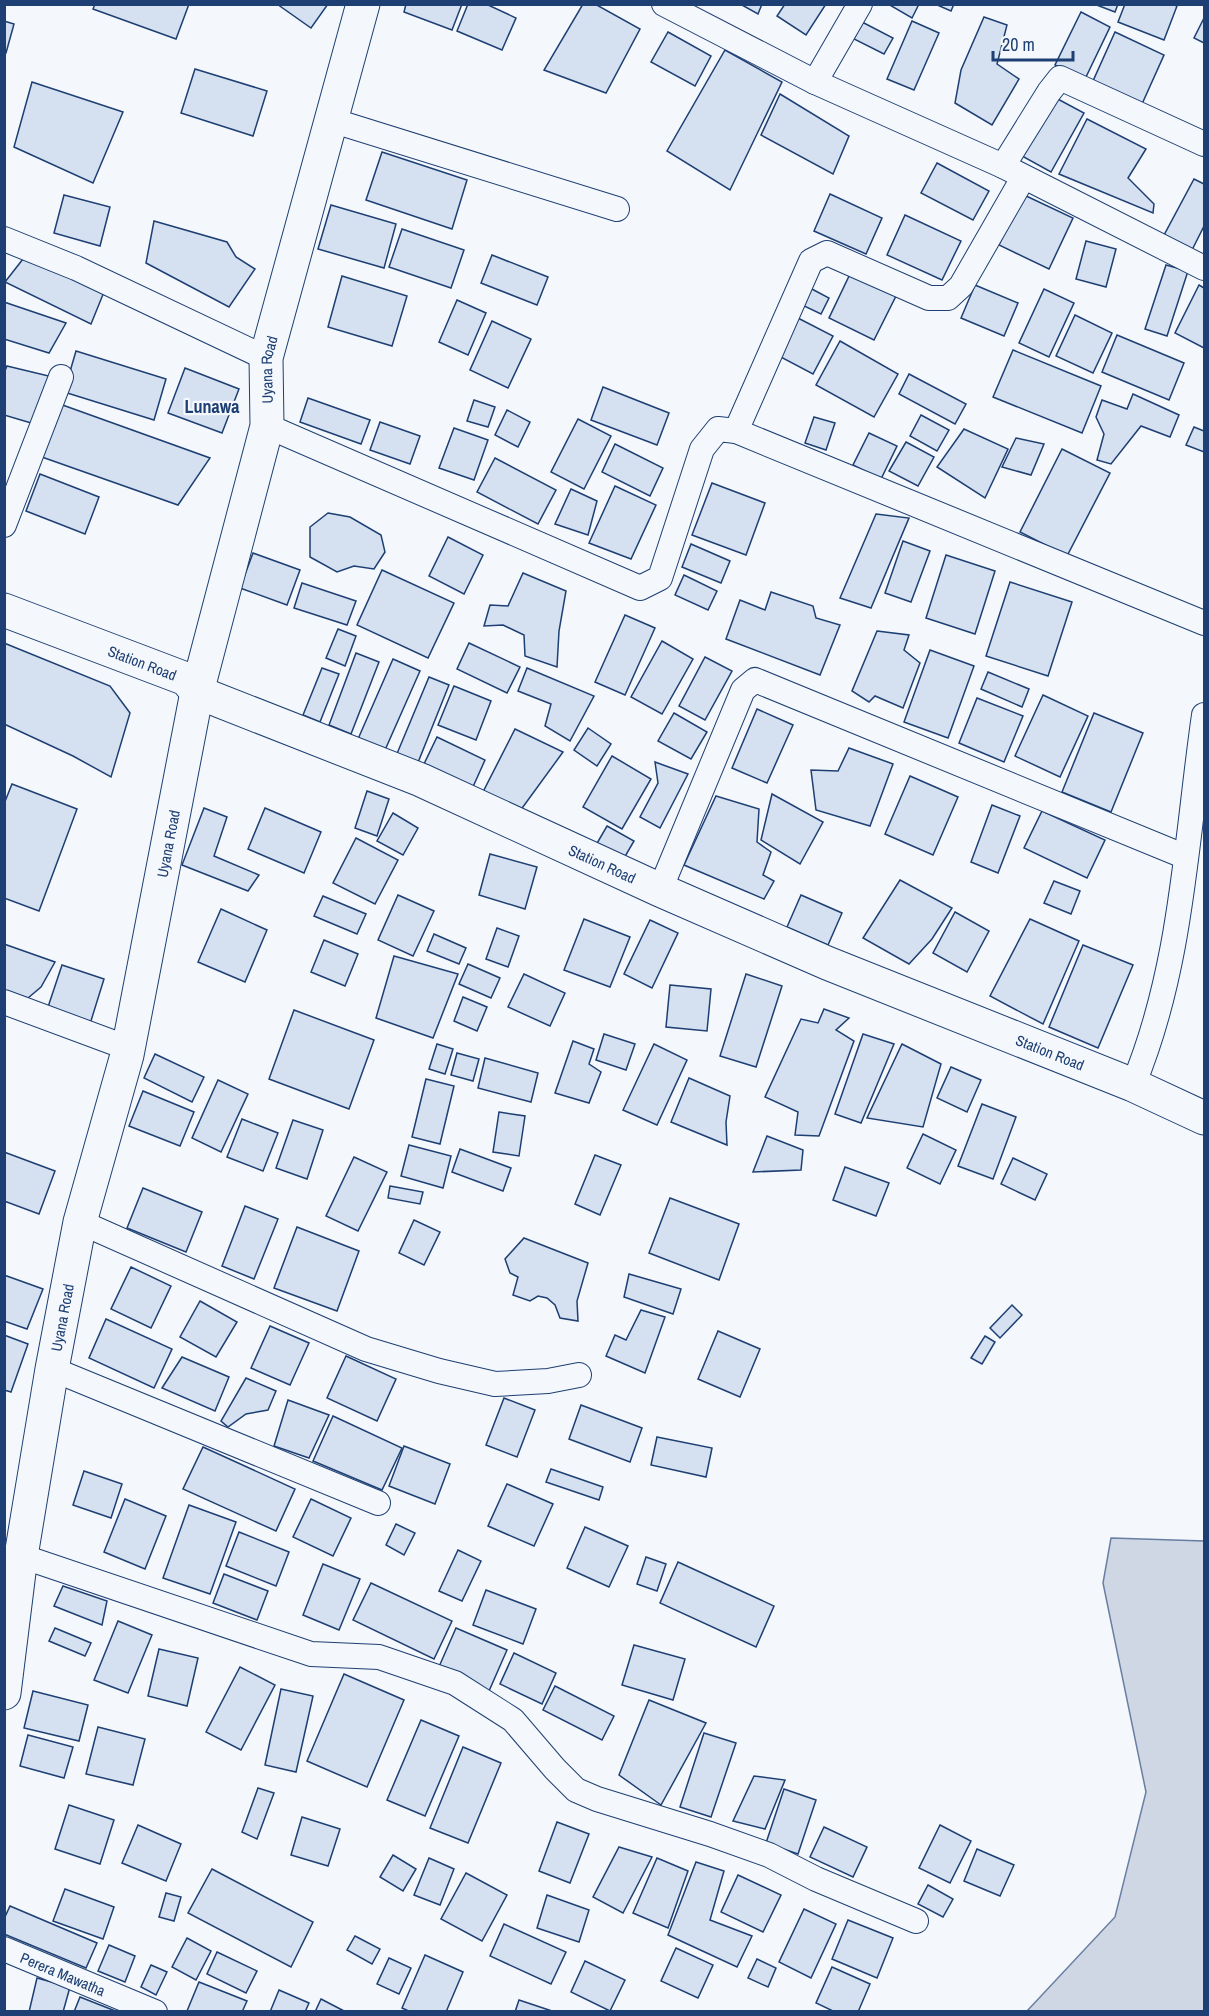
<svg xmlns="http://www.w3.org/2000/svg" width="1209" height="2016" font-family="'Archivo Narrow',sans-serif">
<rect width="100%" height="100%" fill="#f4f7fb"/>
<polygon fill="#cfd7e4" stroke="#687fa3" stroke-width="1.5" points="1111,1538 1204,1541 1204,2011 1027,2011 1115,1917 1146,1792 1103,1583"/>
<g fill="#d5e0f0" stroke="#1d3f73" stroke-width="1.5">
<polygon points="95,4 189,4 176,39 93,9"/>
<polygon points="277,4 328,4 311,28"/>
<polygon points="406,4 462,4 452,30 404,12"/>
<polygon points="468,4 486,4 516,18 502,50 457,31"/>
<polygon points="583,4 595,4 640,29 606,93 544,70"/>
<polygon points="740,4 762,4 758,14"/>
<polygon points="785,4 826,4 806,35 777,16"/>
<polygon points="888,4 919,4 912,18"/>
<polygon points="935,4 954,4 951,11"/>
<polygon points="1094,4 1118,4 1115,12"/>
<polygon points="1125,4 1172,4 1177,6 1164,40 1118,22"/>
<polygon points="1081,12 1110,27 1085,79 1055,65"/>
<polygon points="984,17 1007,25 997,64 1019,79 992,125 955,103 961,70"/>
<polygon points="1204,18 1204,43 1194,38"/>
<polygon points="4,21 14,24 6,53 4,53"/>
<polygon points="912,21 939,33 914,90 887,79"/>
<polygon points="862,22 893,38 884,54 854,39"/>
<polygon points="668,32 711,56 695,86 651,62"/>
<polygon points="1115,32 1164,55 1142,104 1093,81"/>
<polygon points="725,50 782,82 730,190 667,151"/>
<polygon points="195,69 267,91 253,136 181,113"/>
<polygon points="32,82 123,112 93,183 14,147"/>
<polygon points="780,94 849,136 833,174 761,135"/>
<polygon points="1054,97 1084,113 1051,172 1022,156"/>
<polygon points="1087,119 1146,149 1128,178 1154,204 1153,213 1059,174"/>
<polygon points="382,152 467,180 452,229 366,200"/>
<polygon points="937,163 989,191 973,220 921,193"/>
<polygon points="1194,179 1204,184 1204,226 1191,252 1163,237"/>
<polygon points="830,194 882,218 866,254 814,231"/>
<polygon points="1022,194 1073,218 1049,269 999,245"/>
<polygon points="64,195 110,207 100,246 54,233"/>
<polygon points="331,205 396,224 384,268 318,249"/>
<polygon points="905,215 961,241 942,280 887,255"/>
<polygon points="154,221 227,242 236,257 255,269 229,307 146,263"/>
<polygon points="402,229 464,250 451,288 389,267"/>
<polygon points="1086,241 1116,249 1106,287 1076,279"/>
<polygon points="492,255 548,277 537,305 481,283"/>
<polygon points="23,259 104,292 91,324 5,282"/>
<polygon points="1166,265 1188,271 1167,336 1145,329"/>
<polygon points="851,272 897,294 874,340 829,318"/>
<polygon points="342,276 407,296 392,346 328,327"/>
<polygon points="975,285 1018,303 1004,336 961,318"/>
<polygon points="1199,285 1204,288 1204,348 1175,333"/>
<polygon points="810,288 829,298 821,314 802,305"/>
<polygon points="1044,289 1074,303 1049,357 1019,343"/>
<polygon points="457,300 486,313 468,355 439,342"/>
<polygon points="4,302 66,323 49,353 4,339"/>
<polygon points="1075,315 1112,333 1093,373 1056,356"/>
<polygon points="794,316 833,336 813,374 775,354"/>
<polygon points="492,321 531,339 508,388 470,370"/>
<polygon points="1117,335 1184,363 1169,400 1102,372"/>
<polygon points="840,341 898,374 874,417 816,385"/>
<polygon points="1013,350 1101,386 1082,433 993,397"/>
<polygon points="76,351 166,379 154,420 64,392"/>
<polygon points="7,366 57,378 38,425 4,415 4,373"/>
<polygon points="185,368 239,389 222,433 168,413"/>
<polygon points="909,374 966,404 955,424 899,394"/>
<polygon points="603,387 669,413 657,445 591,420"/>
<polygon points="1133,394 1179,415 1170,437 1141,426 1111,464 1097,460 1104,434 1096,417 1102,400 1127,409"/>
<polygon points="308,398 370,420 361,444 300,422"/>
<polygon points="474,400 495,407 488,427 467,421"/>
<polygon points="57,403 210,458 178,505 39,456"/>
<polygon points="507,410 530,422 518,447 495,435"/>
<polygon points="921,415 949,430 937,451 910,436"/>
<polygon points="814,417 835,423 826,450 805,443"/>
<polygon points="578,419 611,436 584,489 551,472"/>
<polygon points="380,422 420,436 410,464 370,450"/>
<polygon points="1194,427 1204,431 1204,452 1186,445"/>
<polygon points="454,428 488,440 474,480 439,468"/>
<polygon points="964,429 1008,449 985,498 937,467"/>
<polygon points="869,433 897,446 881,479 853,465"/>
<polygon points="1016,438 1044,444 1031,475 1002,467"/>
<polygon points="906,442 934,457 918,486 889,471"/>
<polygon points="615,444 663,468 650,496 602,472"/>
<polygon points="1062,449 1110,473 1067,556 1020,532"/>
<polygon points="495,458 556,490 538,524 477,492"/>
<polygon points="40,474 99,497 85,534 26,511"/>
<polygon points="712,483 765,503 746,555 692,535"/>
<polygon points="615,486 656,505 631,559 589,543"/>
<polygon points="571,489 597,501 588,535 555,524"/>
<polygon points="328,513 350,517 381,535 385,552 374,569 354,566 337,572 310,557 310,527"/>
<polygon points="876,514 909,518 871,608 840,598"/>
<polygon points="448,537 483,555 464,594 429,576"/>
<polygon points="903,541 930,551 911,602 885,593"/>
<polygon points="691,544 730,561 721,583 682,567"/>
<polygon points="253,553 300,570 287,605 240,588"/>
<polygon points="946,555 995,571 975,634 926,618"/>
<polygon points="382,570 454,603 428,658 357,625"/>
<polygon points="523,573 566,591 559,631 557,667 525,656 524,635 503,625 484,626 490,605 508,606"/>
<polygon points="684,575 717,591 708,610 675,595"/>
<polygon points="1010,582 1072,602 1048,676 986,656"/>
<polygon points="302,583 356,601 347,625 294,608"/>
<polygon points="771,592 813,606 816,618 840,625 820,675 726,639 740,600 765,610"/>
<polygon points="625,615 655,628 625,695 595,682"/>
<polygon points="338,629 356,636 345,666 326,658"/>
<polygon points="877,631 909,635 904,650 920,663 903,708 875,696 869,702 852,691"/>
<polygon points="662,641 693,659 662,714 631,697"/>
<polygon points="4,643 110,686 130,713 111,777 73,756 4,724"/>
<polygon points="469,643 520,667 507,693 457,669"/>
<polygon points="930,650 974,666 948,738 904,722"/>
<polygon points="356,653 379,662 351,734 329,725"/>
<polygon points="705,657 732,671 705,720 679,706"/>
<polygon points="393,659 420,671 385,750 358,739"/>
<polygon points="322,668 339,674 320,722 303,715"/>
<polygon points="527,668 594,696 570,741 545,726 551,704 518,691"/>
<polygon points="988,672 1029,689 1022,707 981,689"/>
<polygon points="429,677 449,685 417,765 396,756"/>
<polygon points="454,686 491,701 476,740 438,725"/>
<polygon points="1043,695 1088,716 1060,777 1015,756"/>
<polygon points="977,698 1023,716 1004,762 959,743"/>
<polygon points="757,709 793,725 767,783 732,768"/>
<polygon points="674,713 707,732 691,759 658,741"/>
<polygon points="1094,713 1143,733 1111,812 1062,792"/>
<polygon points="588,728 611,744 597,766 574,750"/>
<polygon points="515,729 563,752 520,811 483,792"/>
<polygon points="437,737 485,760 472,789 423,766"/>
<polygon points="849,748 893,764 870,826 816,810 811,770 838,771"/>
<polygon points="612,756 651,779 622,829 583,807"/>
<polygon points="655,762 688,774 660,828 640,817 658,783"/>
<polygon points="910,776 958,797 933,855 885,834"/>
<polygon points="12,784 77,809 39,911 4,898 4,804"/>
<polygon points="367,791 389,799 377,836 355,828"/>
<polygon points="772,794 823,822 800,864 761,840"/>
<polygon points="716,796 759,809 757,842 771,852 763,875 774,881 764,899 684,865"/>
<polygon points="992,805 1020,816 998,873 971,862"/>
<polygon points="204,808 227,817 214,856 259,875 248,891 182,865"/>
<polygon points="265,808 321,832 304,873 248,849"/>
<polygon points="1042,811 1105,840 1087,878 1024,848"/>
<polygon points="393,813 418,828 403,855 377,841"/>
<polygon points="607,826 634,841 623,860 596,845"/>
<polygon points="356,838 398,860 375,904 333,883"/>
<polygon points="490,854 537,867 525,909 479,895"/>
<polygon points="900,880 952,908 932,939 909,964 863,938"/>
<polygon points="1054,881 1080,891 1071,914 1044,903"/>
<polygon points="398,895 434,911 413,956 378,940"/>
<polygon points="801,895 842,913 828,945 787,927"/>
<polygon points="323,896 366,914 357,934 314,916"/>
<polygon points="221,909 267,930 245,982 198,962"/>
<polygon points="955,912 989,931 967,972 933,953"/>
<polygon points="584,919 630,937 610,987 564,970"/>
<polygon points="1030,919 1079,941 1043,1024 990,996"/>
<polygon points="650,920 678,933 652,988 624,974"/>
<polygon points="497,928 519,936 508,967 486,959"/>
<polygon points="434,934 466,948 459,964 427,951"/>
<polygon points="324,940 358,954 345,986 311,972"/>
<polygon points="4,944 55,962 41,987 28,998 4,990"/>
<polygon points="1083,945 1133,965 1098,1048 1049,1027"/>
<polygon points="394,956 458,974 433,1038 376,1018"/>
<polygon points="468,964 500,978 491,998 459,984"/>
<polygon points="62,965 104,979 90,1024 47,1010"/>
<polygon points="524,974 565,993 550,1026 508,1007"/>
<polygon points="746,974 782,986 756,1067 720,1056"/>
<polygon points="670,985 711,989 707,1031 666,1027"/>
<polygon points="463,997 487,1007 477,1031 454,1021"/>
<polygon points="824,1009 849,1018 836,1030 854,1041 819,1136 795,1135 798,1112 765,1097 801,1019 818,1023"/>
<polygon points="294,1010 374,1040 349,1109 269,1079"/>
<polygon points="604,1034 635,1044 626,1070 596,1060"/>
<polygon points="863,1034 894,1044 861,1123 835,1114"/>
<polygon points="573,1041 594,1049 589,1064 601,1072 589,1103 555,1093"/>
<polygon points="437,1044 453,1049 445,1074 429,1069"/>
<polygon points="654,1044 687,1060 657,1125 623,1110"/>
<polygon points="902,1044 941,1064 923,1127 867,1118"/>
<polygon points="457,1053 479,1059 473,1081 451,1075"/>
<polygon points="155,1054 204,1077 192,1102 144,1078"/>
<polygon points="485,1058 538,1073 531,1102 478,1088"/>
<polygon points="951,1067 981,1080 967,1112 937,1098"/>
<polygon points="689,1078 730,1096 726,1122 727,1145 671,1122"/>
<polygon points="426,1079 454,1086 440,1144 412,1137"/>
<polygon points="218,1080 248,1094 221,1152 192,1138"/>
<polygon points="143,1091 194,1112 180,1146 129,1126"/>
<polygon points="982,1104 1016,1117 993,1179 958,1166"/>
<polygon points="499,1112 525,1116 519,1156 493,1152"/>
<polygon points="242,1119 278,1133 263,1171 227,1157"/>
<polygon points="293,1120 323,1130 307,1179 276,1168"/>
<polygon points="923,1134 956,1150 940,1184 907,1168"/>
<polygon points="767,1136 803,1150 801,1170 753,1172"/>
<polygon points="409,1145 451,1156 443,1188 401,1176"/>
<polygon points="460,1149 511,1168 503,1191 452,1172"/>
<polygon points="4,1152 55,1171 39,1214 4,1201"/>
<polygon points="595,1155 621,1165 600,1215 575,1204"/>
<polygon points="354,1157 387,1172 358,1231 326,1216"/>
<polygon points="1013,1158 1047,1174 1035,1200 1001,1184"/>
<polygon points="845,1167 889,1183 876,1216 833,1200"/>
<polygon points="390,1186 423,1192 420,1204 388,1198"/>
<polygon points="143,1188 202,1212 186,1252 127,1228"/>
<polygon points="670,1198 739,1224 719,1280 649,1253"/>
<polygon points="245,1206 278,1219 254,1279 222,1266"/>
<polygon points="414,1220 440,1232 424,1265 399,1253"/>
<polygon points="297,1227 359,1251 337,1311 274,1288"/>
<polygon points="524,1238 588,1263 577,1301 578,1321 560,1318 555,1305 547,1298 538,1296 530,1301 513,1295 518,1277 510,1273 505,1259"/>
<polygon points="131,1267 171,1286 151,1328 111,1309"/>
<polygon points="629,1274 681,1289 673,1314 624,1297"/>
<polygon points="4,1275 43,1289 27,1329 4,1321"/>
<polygon points="200,1301 237,1322 216,1357 180,1337"/>
<polygon points="1012,1305 1022,1315 1000,1338 990,1328"/>
<polygon points="641,1310 665,1317 645,1373 606,1356 615,1335 626,1340"/>
<polygon points="106,1319 172,1349 154,1388 89,1358"/>
<polygon points="270,1326 309,1343 290,1385 251,1368"/>
<polygon points="718,1331 760,1349 740,1397 698,1379"/>
<polygon points="4,1335 28,1344 11,1392 4,1390"/>
<polygon points="985,1336 995,1342 982,1364 971,1358"/>
<polygon points="346,1356 396,1379 377,1421 327,1398"/>
<polygon points="182,1357 229,1377 215,1411 162,1388"/>
<polygon points="246,1378 276,1391 268,1410 246,1414 228,1427 221,1421"/>
<polygon points="504,1398 535,1410 517,1457 486,1445"/>
<polygon points="288,1400 329,1415 309,1458 274,1446"/>
<polygon points="581,1405 642,1428 630,1462 569,1439"/>
<polygon points="333,1416 402,1448 382,1490 313,1461"/>
<polygon points="657,1437 712,1448 706,1477 651,1465"/>
<polygon points="404,1446 450,1464 435,1504 389,1486"/>
<polygon points="203,1447 295,1489 276,1531 183,1489"/>
<polygon points="551,1469 603,1487 599,1500 546,1482"/>
<polygon points="84,1471 122,1484 111,1518 73,1505"/>
<polygon points="507,1484 553,1504 534,1546 488,1526"/>
<polygon points="125,1499 166,1516 145,1569 104,1552"/>
<polygon points="311,1499 351,1518 333,1556 293,1537"/>
<polygon points="189,1505 236,1522 210,1594 163,1578"/>
<polygon points="396,1524 415,1533 404,1555 386,1545"/>
<polygon points="585,1527 628,1546 609,1587 567,1568"/>
<polygon points="239,1532 289,1552 276,1586 226,1566"/>
<polygon points="458,1550 481,1561 462,1601 439,1591"/>
<polygon points="646,1557 666,1564 657,1591 637,1584"/>
<polygon points="678,1562 774,1606 756,1647 660,1603"/>
<polygon points="323,1564 360,1579 339,1630 303,1615"/>
<polygon points="224,1574 268,1591 257,1620 213,1603"/>
<polygon points="371,1583 452,1621 434,1659 353,1620"/>
<polygon points="63,1586 107,1601 102,1625 54,1606"/>
<polygon points="486,1590 536,1609 523,1644 473,1625"/>
<polygon points="118,1621 152,1635 128,1693 94,1680"/>
<polygon points="55,1628 91,1643 85,1656 49,1641"/>
<polygon points="456,1628 507,1650 489,1691 438,1669"/>
<polygon points="634,1645 685,1659 673,1700 622,1685"/>
<polygon points="159,1649 198,1658 187,1706 148,1696"/>
<polygon points="514,1653 556,1673 542,1704 500,1684"/>
<polygon points="240,1667 275,1685 241,1750 206,1732"/>
<polygon points="344,1674 404,1700 367,1787 307,1761"/>
<polygon points="555,1686 614,1716 602,1740 543,1710"/>
<polygon points="281,1689 313,1696 296,1772 265,1765"/>
<polygon points="33,1691 88,1705 79,1741 24,1728"/>
<polygon points="649,1700 706,1723 661,1805 619,1775"/>
<polygon points="421,1720 459,1736 425,1816 387,1800"/>
<polygon points="98,1727 145,1739 133,1785 86,1774"/>
<polygon points="704,1733 736,1743 711,1817 680,1807"/>
<polygon points="28,1735 73,1747 64,1778 20,1766"/>
<polygon points="463,1747 501,1763 468,1843 430,1828"/>
<polygon points="754,1776 785,1780 765,1829 733,1821"/>
<polygon points="258,1788 274,1793 257,1839 242,1832"/>
<polygon points="784,1789 816,1800 798,1854 766,1843"/>
<polygon points="69,1805 114,1820 100,1864 55,1849"/>
<polygon points="302,1817 340,1829 328,1866 291,1855"/>
<polygon points="557,1822 589,1834 570,1883 539,1871"/>
<polygon points="138,1825 181,1844 166,1881 122,1863"/>
<polygon points="940,1825 971,1841 950,1883 919,1868"/>
<polygon points="824,1827 867,1847 853,1877 810,1857"/>
<polygon points="619,1847 652,1857 623,1913 593,1897"/>
<polygon points="977,1849 1014,1865 1000,1896 964,1881"/>
<polygon points="393,1855 416,1869 403,1891 380,1877"/>
<polygon points="429,1858 454,1869 440,1905 414,1895"/>
<polygon points="657,1858 688,1871 668,1928 633,1913"/>
<polygon points="696,1862 724,1871 710,1920 752,1936 737,1967 668,1935"/>
<polygon points="212,1869 313,1922 291,1967 188,1913"/>
<polygon points="466,1873 507,1895 482,1941 441,1919"/>
<polygon points="738,1875 781,1895 763,1932 721,1912"/>
<polygon points="928,1885 953,1899 943,1917 918,1904"/>
<polygon points="65,1889 114,1907 103,1939 53,1921"/>
<polygon points="166,1893 181,1897 174,1921 159,1917"/>
<polygon points="547,1895 589,1910 579,1942 537,1928"/>
<polygon points="10,1906 97,1943 86,1968 4,1934 4,1919"/>
<polygon points="804,1909 836,1924 811,1978 779,1962"/>
<polygon points="848,1920 893,1938 877,1978 832,1959"/>
<polygon points="504,1924 566,1952 551,1984 490,1956"/>
<polygon points="355,1936 380,1949 372,1964 347,1950"/>
<polygon points="187,1938 211,1951 196,1980 172,1967"/>
<polygon points="109,1945 135,1956 125,1982 98,1971"/>
<polygon points="676,1948 713,1965 698,1998 661,1981"/>
<polygon points="217,1952 257,1971 246,1993 207,1974"/>
<polygon points="425,1955 463,1972 446,2012 411,2012 402,2008"/>
<polygon points="389,1958 411,1968 399,1994 377,1984"/>
<polygon points="757,1959 776,1968 768,1987 748,1978"/>
<polygon points="585,1961 625,1980 610,2011 571,1992"/>
<polygon points="151,1965 167,1972 156,1995 141,1987"/>
<polygon points="832,1967 870,1984 858,2012 835,2012 816,2003"/>
<polygon points="37,1978 70,1987 63,2012 29,2012"/>
<polygon points="199,1982 247,2001 242,2012 187,2011"/>
<polygon points="279,1990 309,2003 305,2012 270,2012"/>
<polygon points="80,1997 118,2012 74,2012"/>
<polygon points="321,1999 346,2012 315,2012"/>
<polygon points="519,2000 555,2012 515,2012"/>
</g>
<g fill="none" stroke-linecap="round" stroke-linejoin="round">
<g stroke="#1d3f73" stroke-width="26">
<g id="street">
<polyline points="664,4 815,82 1003,166 1204,268"/>
<polyline points="815,82 860,4"/>
<polyline points="331,120 617,209"/>
<polyline points="1003,166 1049,92 1060,78 1204,144"/>
<polyline points="4,239 76,268 266,358"/>
<polyline points="267,426 640,588 660,578 702,449 718,429 736,431 1204,623"/>
<polyline points="736,431 811,261 827,253 929,298 948,298 961,286 1023,178"/>
<polyline points="4,525 61,377"/>
<polyline points="660,890 743,690 755,680 1186,857"/>
<polyline points="4,1002 128,1048 127,1055"/>
<path d="M1133,1085C1182,968 1186,840 1204,715"/>
<polyline points="80,1222 366,1349 439,1371 495,1384 548,1381 579,1375"/>
<polyline points="52,1369 378,1503"/>
<polyline points="21,1556 311,1654 379,1657 455,1683 513,1720 555,1769 576,1790 597,1799 710,1834 769,1855 816,1879 916,1921"/>
<path id="s1" d="M4,1949L155,2012"/>
</g>
</g>
<g stroke="#1d3f73" stroke-width="35">
<g id="secondary">
<path id="s2" d="M4,610L186,679L197,692L421,780L660,890L827,963L1133,1085L1204,1118"/>
<path id="s3" d="M4,1693L21,1556L52,1369L80,1222L127,1055L197,692L267,426L266,358L363,4"/>
</g>
</g>
<use href="#street" stroke="#f4f7fb" stroke-width="24"/>
<use href="#secondary" stroke="#f4f7fb" stroke-width="33"/>
</g>
<g text-anchor="middle" dominant-baseline="central" stroke-width="4.5" stroke-linejoin="round" paint-order="stroke">
<g font-size="15" fill="#1d3f73" stroke="#f4f7fb">
<text stroke="none"><textPath href="#s3" startOffset="1352">Uyana Road</textPath></text>
<text stroke="none"><textPath href="#s2" startOffset="148">Station Road</textPath></text>
<text stroke="none"><textPath href="#s3" startOffset="866">Uyana Road</textPath></text>
<text stroke="none"><textPath href="#s2" startOffset="652">Station Road</textPath></text>
<text stroke="none"><textPath href="#s2" startOffset="1138">Station Road</textPath></text>
<text stroke="none"><textPath href="#s3" startOffset="380">Uyana Road</textPath></text>
<text stroke="none"><textPath href="#s1" startOffset="64">Perera Mawatha</textPath></text>
</g>
<g font-size="18" font-weight="bold" fill="#1d3f73" stroke="#f4f7fb">
<text x="212" y="406">Lunawa</text>
</g>
</g>
<rect width="1209" height="2016" fill="none" stroke="#1d3f73" stroke-width="12"/>
<path d="M993 51v9h80v-9" fill="none" stroke="#1d3f73" stroke-width="3"/>
<text x="1002" y="51" font-size="18" fill="#1d3f73" stroke="#f4f7fb" stroke-width="4.5" paint-order="stroke">20 m</text>
</svg>
